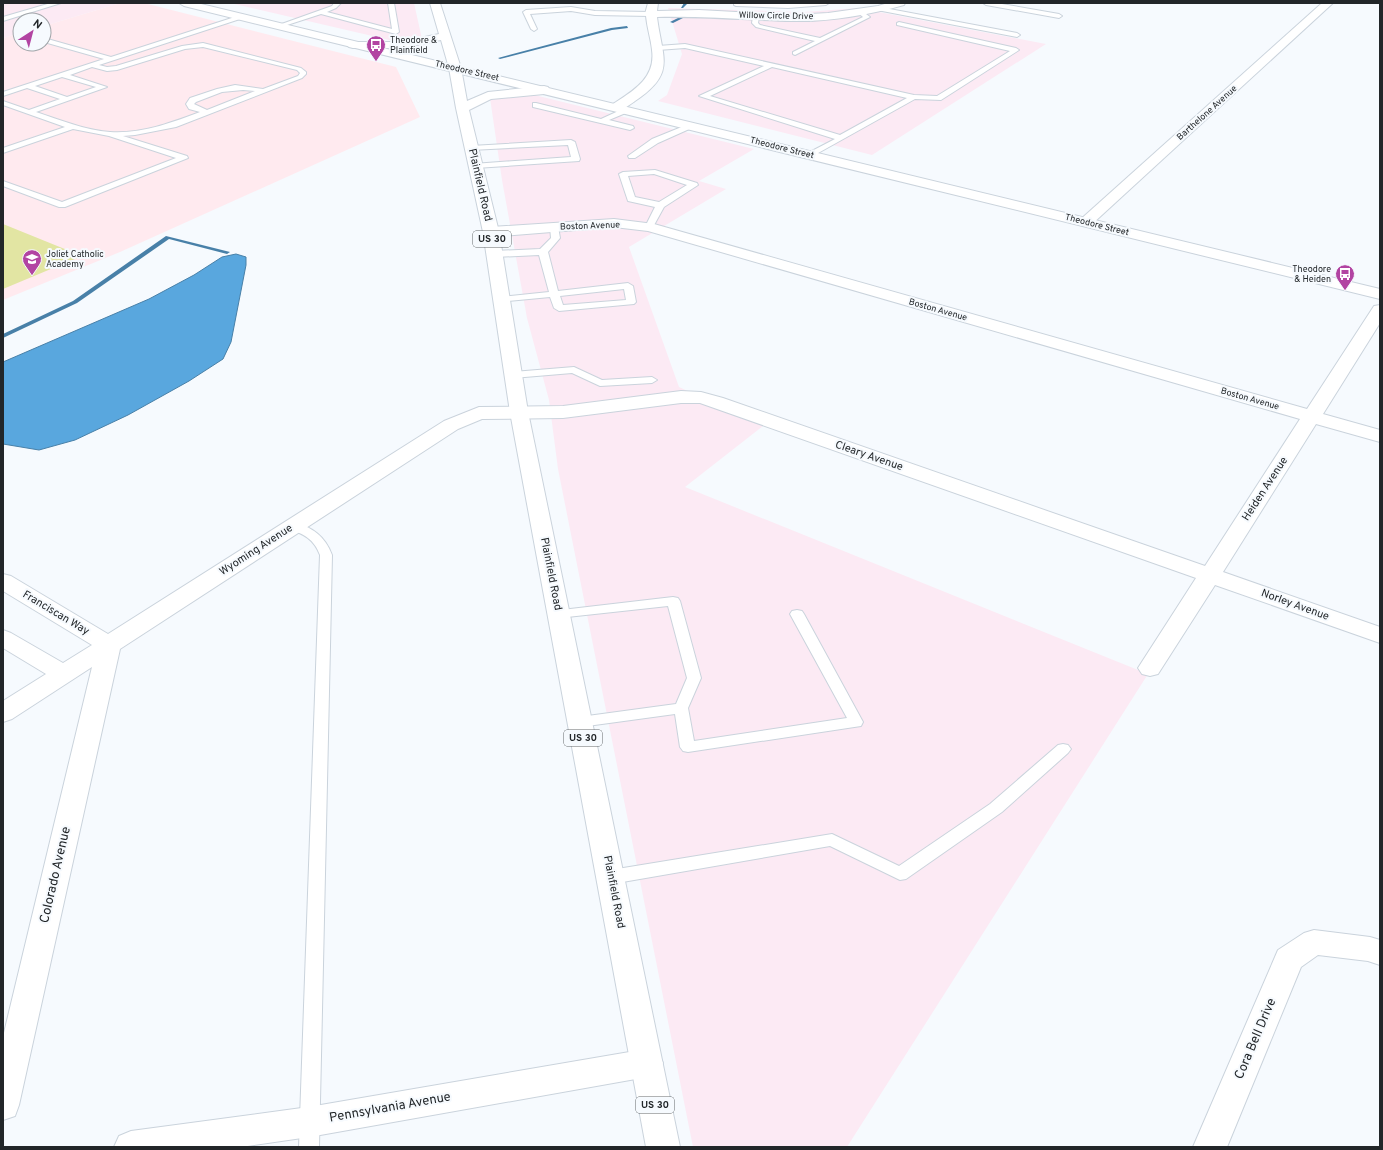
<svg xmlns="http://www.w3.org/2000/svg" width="1383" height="1150" font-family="Overpass,sans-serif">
<rect width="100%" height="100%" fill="#f6fafe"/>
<g fill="#fceaf4">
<polygon points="3,3 120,3 44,26 44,20 20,20 20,33 3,38"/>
<polygon points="230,3 414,3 424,48"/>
<polygon points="668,8 804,12 858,8 1046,44 872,155 658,101 667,95 682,54"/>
<polygon points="510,89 754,149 699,181 726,189 629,247 679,387 763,426 685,487 1148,674 847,1147 693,1147 558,469 549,400 527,318 502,180 490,98"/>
</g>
<polygon fill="#ffeaef" points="120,3 144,3 396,67 420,117 120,252 3,300 3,38 20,33 20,44 44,44 44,26"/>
<polygon fill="#e2e5a3" points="3,224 82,256 3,289"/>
<polygon fill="#59a7de" stroke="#4880a8" points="236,254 246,257 246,265 231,342 223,359 189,381 128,415 75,440 39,450 3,444 3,362 149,299 194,275 222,257"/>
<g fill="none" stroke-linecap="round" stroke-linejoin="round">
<g fill="#4880a8" fill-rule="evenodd">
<polygon points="684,3 688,3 683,8 681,8"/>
<polygon points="684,15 687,16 673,23 670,22"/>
<polygon points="627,26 628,28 612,30 500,59 498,58 611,28"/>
<polygon points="166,236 230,252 227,254 169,239 77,303 3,338 3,334 73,301"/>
</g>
<g stroke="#cad3dc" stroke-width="2">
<g id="lane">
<polygon points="51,3 61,3 3,21 3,17"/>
<polygon points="334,3 341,3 336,8 327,12 392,29 388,3 394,3 399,32 396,34 321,14 281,27 276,26 332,6"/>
<polygon points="734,3 829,3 826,5 788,8 736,6 734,5"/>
<polygon points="983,3 996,3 1059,14 1062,16 1059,18 986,5"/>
<polygon points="571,7 595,11 650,12 653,14 650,16 595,15 571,11 530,14 537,29 534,31 531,29 523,12 526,10"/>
<polygon points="879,7 1017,33 1020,35 1017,37 877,10 877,8"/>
<polygon points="858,11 862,11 870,17 795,55 793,54 793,52 815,41 756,27 752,23 753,17 756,15 759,17 758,23 760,25 820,38 863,17 858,13"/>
<path d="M241,15L243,16V18L99,65L107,67L116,66L182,46L203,43L301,68L306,72V74L302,78L176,127L135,135L123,136L187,156L188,158L65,207H59L3,186V181L62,202L176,158L109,136L73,129L3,153V148L65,127L3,105V101L29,110L60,99L27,88L3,96V92L104,59L44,42V38L111,57ZM203,47L297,70L300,73L298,76L263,89L235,85L217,89L190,98L186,104L189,109L200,112C171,123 141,134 110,132C85,130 60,120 36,112L107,87L70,75L92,67L107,71L117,70L185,49ZM62,77L96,87L67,97L35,86ZM243,90L255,91L207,110L194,104L196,102L222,92Z"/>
<path d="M899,22L1016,48L1019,50L941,100L915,99L811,157H808V153L835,139L699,96L764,66L685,48L658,50L655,48L658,46L685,44L914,95L937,96L1010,51L897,25V23ZM772,67L907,98L840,135L710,96Z"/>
<polygon points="533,103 536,103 601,119 625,108 629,110 628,112 609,120 633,126 634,128 630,130 533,107"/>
<polygon points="689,124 695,124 696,126 658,143 635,158 629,158 628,156 652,139"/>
<polygon points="571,140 575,142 580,159 579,161 476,168 472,166 473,164 571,157 568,145 471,150 467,148 471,146"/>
<path d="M655,170L697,183L698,185L664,207L653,227L649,230L645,227L655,207L628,201L619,174L623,172ZM654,174L687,185L659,202L635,197L628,176Z"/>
<path d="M554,224L558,227L560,238L548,252L558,291L628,283L633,286L636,302L634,304L559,311L554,308L550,297L498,302L496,300L498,298L501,297L549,292L539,255L494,257L489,254L494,251L540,249L551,238L550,227ZM624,289L626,300L563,305L560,296Z"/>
<polygon points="574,367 602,380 652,377 657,380 652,383 600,386 572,373 513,378 508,375 513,372"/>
<path d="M293,522C312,527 325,536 332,555L319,1147H299L320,555C314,539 304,534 289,529L287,526L289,523Z"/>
<polygon points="673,597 678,598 680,601 701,678 688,708 694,741 847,718 790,614 792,611 797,610 802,611 804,614 863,722 861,726 688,752 683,751 680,747 675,714 580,727 575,726 573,722 575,718 580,717 676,704 687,678 668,606 558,618 553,617 551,614 553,611"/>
<polygon points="1063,744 1068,745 1071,749 1068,753 1002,812 906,879 900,880 830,846 611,884 605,882 603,877 605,872 611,870 832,834 899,866 990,804 1058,745"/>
</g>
</g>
<g stroke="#cad3dc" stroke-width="2">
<g id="street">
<path d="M648,3H658L657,11L699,10L793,15L828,13L878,6L888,3H905L904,5C868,15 829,22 792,21C747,20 702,16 657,17C662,58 677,73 635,101C628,106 621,112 613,110L611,107L613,104C633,91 656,78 652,50C651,39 647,28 646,16L645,14Z"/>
<polygon points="1322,3 1333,3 1091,225 1086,226 1081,225 1079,222 1081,219"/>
<polygon points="614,219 654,224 1307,409 1374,306 1380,305 1380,323 1323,414 1380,430 1380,442 1316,424 1223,572 1380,627 1380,643 1215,585 1158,674 1150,676 1142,674 1138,668 1196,578 700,403 681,403 563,418 482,419 458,429 120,649 19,1105 15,1116 3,1120 3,1037 92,667 12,719 3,722 3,701 46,674 3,648 3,630 11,633 63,663 92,645 3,591 3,574 11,576 108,634 444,421 479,407 563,406 681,391 701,392 723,398 1205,566 1300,419 648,231 614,227 491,237 486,235 483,232 486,229 491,227"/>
<polygon points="1314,930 1370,937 1380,940 1380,965 1368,961 1318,955 1301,967 1227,1147 1193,1147 1278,950 1304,933"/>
<polygon points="647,1049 658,1053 663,1063 658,1073 647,1077 309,1137 241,1147 114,1147 119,1136 131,1131 309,1107"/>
</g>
</g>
<g stroke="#cad3dc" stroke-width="2">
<polygon id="secondary" points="179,3 197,3 1380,289 1380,299 184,6"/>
</g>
<g stroke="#cad3dc" stroke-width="2">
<polygon id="primary" points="430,3 440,3 461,68 467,101 488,92 544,86 548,87 550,90 548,93 544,94 491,99 469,110 499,232 528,412 680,1147 646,1147 510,412 483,232 456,108 449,68 441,40 401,48 353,48 349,47 347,45 349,43 353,42 401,42 439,34"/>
</g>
<use href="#lane" fill="#fff" fill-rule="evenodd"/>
<use href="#street" fill="#fff" fill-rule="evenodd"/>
<use href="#secondary" fill="#fff" fill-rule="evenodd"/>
<use href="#primary" fill="#fff" fill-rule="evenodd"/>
</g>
<defs>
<g id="bus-pin" transform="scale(1)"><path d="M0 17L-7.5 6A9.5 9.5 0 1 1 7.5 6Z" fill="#b244a2" stroke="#f6fafe"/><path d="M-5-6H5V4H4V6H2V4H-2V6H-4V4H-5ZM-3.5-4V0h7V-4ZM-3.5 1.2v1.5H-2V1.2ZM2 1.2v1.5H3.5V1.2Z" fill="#fff"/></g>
<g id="school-pin" transform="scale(1)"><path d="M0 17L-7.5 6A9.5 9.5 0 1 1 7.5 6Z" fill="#b244a2" stroke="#f6fafe"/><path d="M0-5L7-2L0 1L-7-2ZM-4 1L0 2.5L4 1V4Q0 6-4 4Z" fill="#fff"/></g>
</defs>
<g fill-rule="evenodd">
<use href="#bus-pin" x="376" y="45"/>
<use href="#school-pin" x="32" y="259"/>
<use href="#bus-pin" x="1345" y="274"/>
</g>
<g text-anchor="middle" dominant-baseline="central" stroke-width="4" stroke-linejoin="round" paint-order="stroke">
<g font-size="9" fill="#222629" stroke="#f6fafe">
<text transform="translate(776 16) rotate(1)">Willow Circle Drive</text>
<text transform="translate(467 71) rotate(13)">Theodore Street</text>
<text transform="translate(1207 113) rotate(-42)">Barthelone Avenue</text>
<text transform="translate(782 148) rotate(14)">Theodore Street</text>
<text transform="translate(1097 225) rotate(14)">Theodore Street</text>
<text transform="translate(590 226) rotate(-2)">Boston Avenue</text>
<text transform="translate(938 310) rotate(16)">Boston Avenue</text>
<text transform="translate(1250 399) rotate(16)">Boston Avenue</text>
</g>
<g font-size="9" fill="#222629" stroke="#f6fafe" text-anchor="start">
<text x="390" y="40">Theodore &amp;<tspan x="390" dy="10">Plainfield</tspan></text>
<text x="46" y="254">Joliet Catholic<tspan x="46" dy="10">Academy</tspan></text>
<text x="1331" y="269" text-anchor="end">Theodore<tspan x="1331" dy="10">&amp; Heiden</tspan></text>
</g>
<g fill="#f6fafe" stroke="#626669" stroke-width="1">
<rect x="473" y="231" width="38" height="16" rx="3"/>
<rect x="564" y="730" width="38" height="16" rx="3"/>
<rect x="636" y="1097" width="38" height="16" rx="3"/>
</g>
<g font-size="10" font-weight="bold" fill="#222629">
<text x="492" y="239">US 30</text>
<text x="583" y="738">US 30</text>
<text x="655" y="1105">US 30</text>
</g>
<g font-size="11" fill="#222629" stroke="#f6fafe">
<text transform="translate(480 185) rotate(77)">Plainfield Road</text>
<text transform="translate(869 456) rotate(19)">Cleary Avenue</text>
<text transform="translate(1265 489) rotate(-57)">Heiden Avenue</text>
<text transform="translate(256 550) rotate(-33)">Wyoming Avenue</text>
<text transform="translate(551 574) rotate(79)">Plainfield Road</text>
<text transform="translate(1295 605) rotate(20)">Norley Avenue</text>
<text transform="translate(56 613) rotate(31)">Franciscan Way</text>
<text transform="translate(614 892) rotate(79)">Plainfield Road</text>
</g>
<g font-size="13" fill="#222629" stroke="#f6fafe">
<text transform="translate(56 875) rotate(-77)">Colorado Avenue</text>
<text transform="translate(1256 1039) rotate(-67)">Cora Bell Drive</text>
<text transform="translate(390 1108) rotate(-10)">Pennsylvania Avenue</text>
</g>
</g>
<rect width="1383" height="1150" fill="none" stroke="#222629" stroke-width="8"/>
<g transform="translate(32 32) rotate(36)"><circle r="19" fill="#f6fafe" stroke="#a1a5a9"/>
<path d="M0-3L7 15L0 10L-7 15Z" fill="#b244a2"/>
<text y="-6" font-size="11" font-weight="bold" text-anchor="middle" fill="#222629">N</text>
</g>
</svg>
